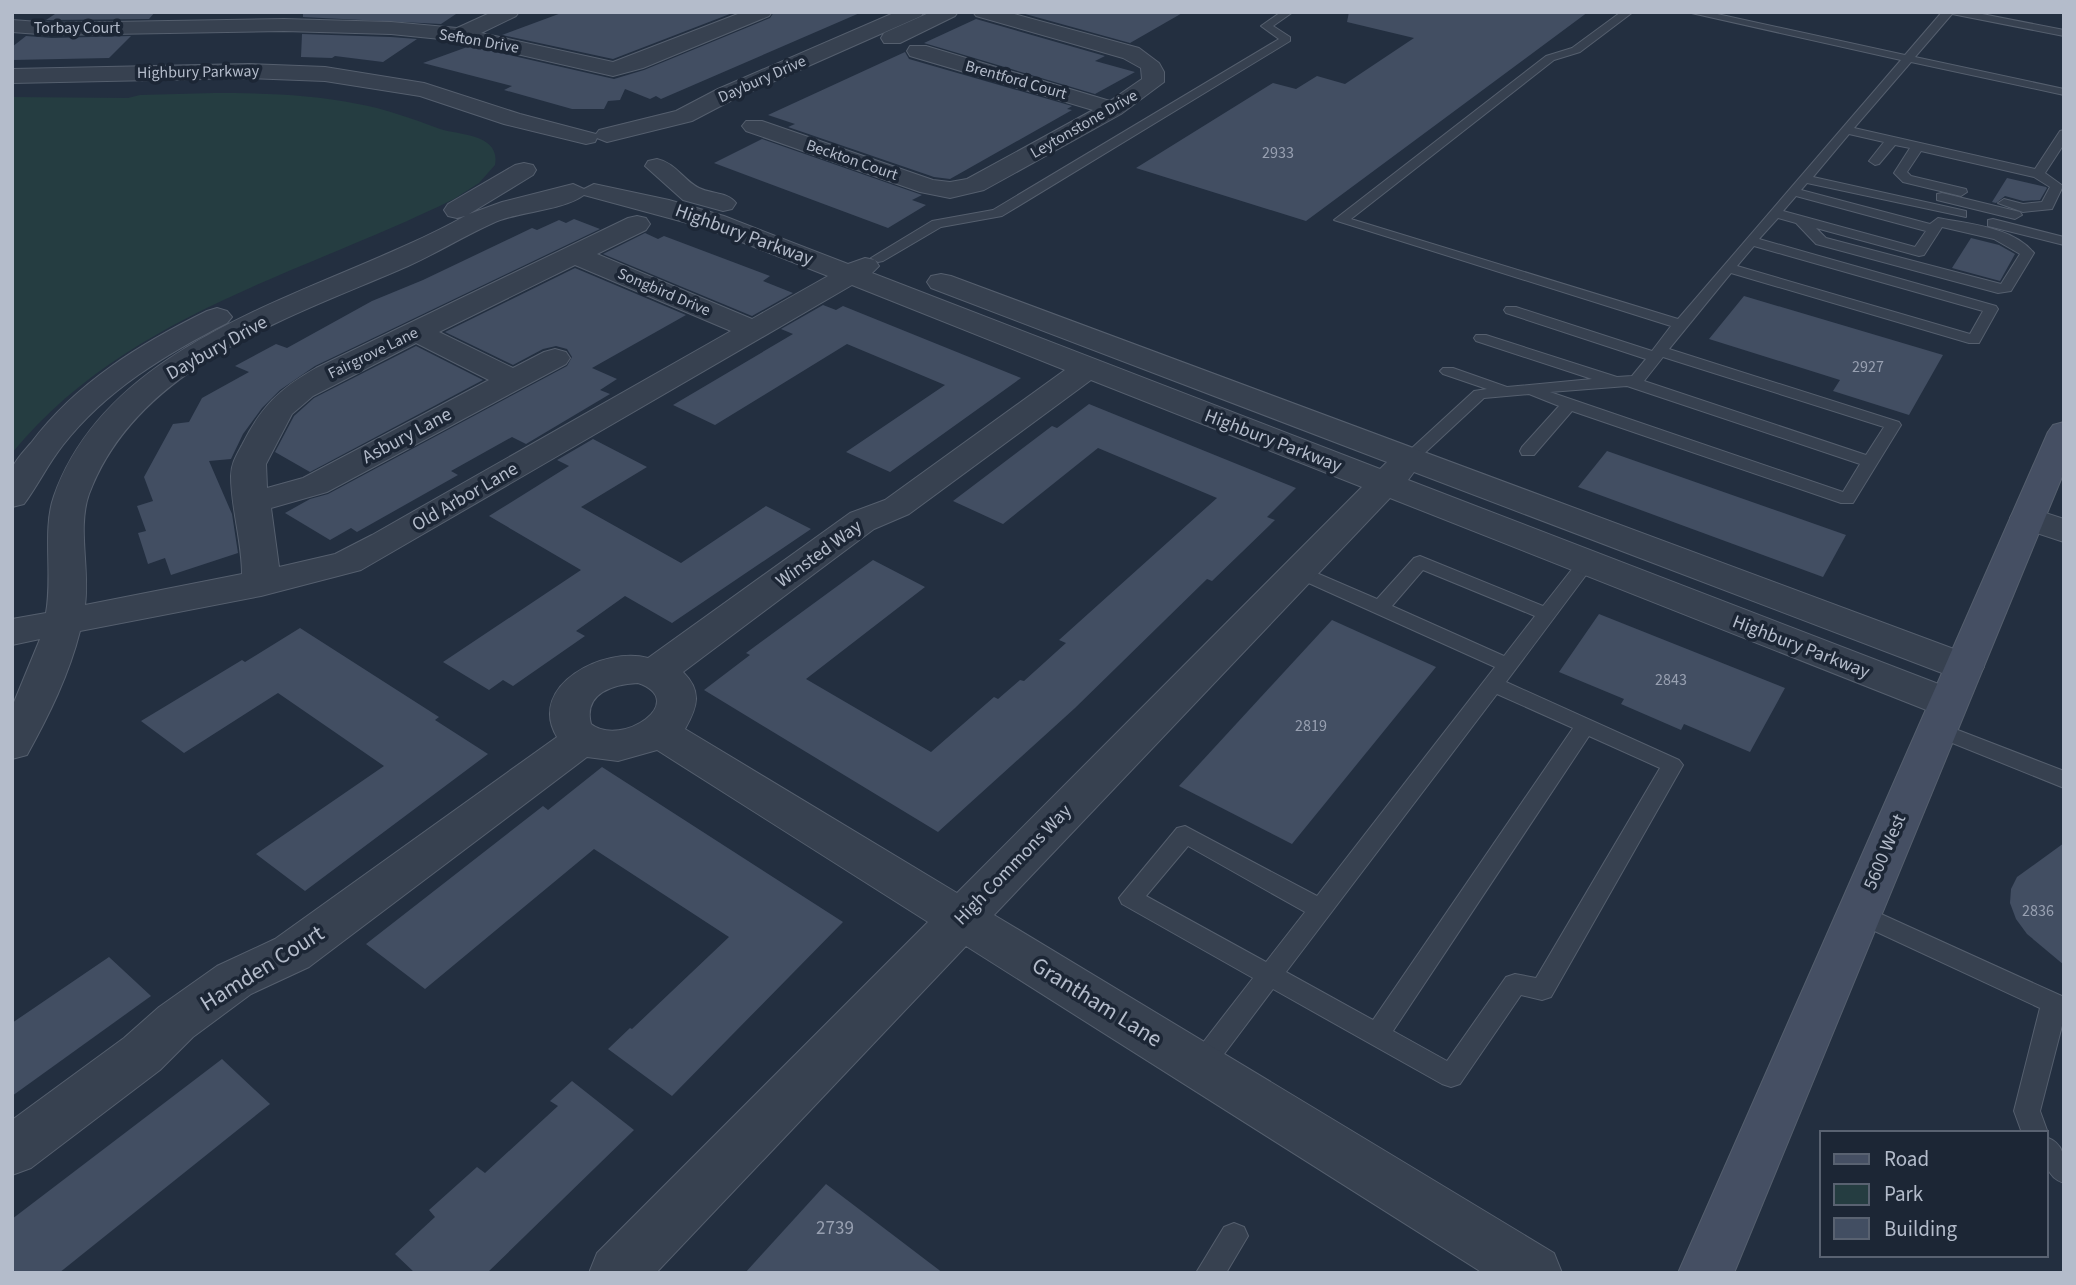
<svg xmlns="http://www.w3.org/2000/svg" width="2076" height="1285" font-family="'Source Sans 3',sans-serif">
<rect width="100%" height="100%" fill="#232f40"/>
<path fill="#253d41" d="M214,93C262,93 310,94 358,104C386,109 413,119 440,129C459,135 501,134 495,165L479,183L454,199C300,275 125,315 12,453V97L128,98L140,95Z"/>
<g fill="#424e62">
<polygon points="58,12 155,12 149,19 46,20"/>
<polygon points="303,12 459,12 441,24 303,17"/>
<polygon points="564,12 735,12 613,59 502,35"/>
<polygon points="774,12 862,12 661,99 656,96 650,99 625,89 620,100 608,101 604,109 572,109 504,90 512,86 423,63 470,46 614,79 644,70 770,18"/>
<polygon points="1018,12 1184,12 1130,43"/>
<polygon points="1349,12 1588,12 1306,221 1136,168 1273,83 1296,89 1317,76 1345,84 1414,38 1347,22"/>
<polygon points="976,19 1105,56 1095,61 1135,72 1095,94 924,43"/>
<polygon points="302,34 391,37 417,39 383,62 335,56 332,58 301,57"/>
<polygon points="26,36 52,38 131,36 109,58 12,60 12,47"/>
<polygon points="905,52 909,59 1072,106 1067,109 1072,110 950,179 934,177 788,127 795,124 768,115"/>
<polygon points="762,139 922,195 912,200 926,205 888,228 714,163"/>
<polygon points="2007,178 2046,187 2047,188 2040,200 2023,201 2005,196 1996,203 1992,202"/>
<polygon points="574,219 600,229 315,366 280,390 262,408 243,434 231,459 209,461 232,514 238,553 171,575 165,558 148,564 138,533 146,531 137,506 153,501 144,477 173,424 189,422 202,398 249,372 235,366 276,344 287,348 372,301 423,280 532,228 537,230 559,220 566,223"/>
<polygon points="645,233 658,239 664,236 770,276 763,281 793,293 752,316 603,254"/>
<polygon points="1971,238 1999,245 2015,254 2000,281 1952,268"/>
<polygon points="575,268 686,315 592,368 617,379 600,390 610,394 526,444 512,437 451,471 458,475 357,532 351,528 330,540 285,513 310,499 328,494 567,366 572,357 567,349 556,346 543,349 513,365 445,332"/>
<polygon points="1744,296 1943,355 1909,415 1833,391 1840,380 1709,339"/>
<polygon points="823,305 836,310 843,306 1021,378 890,472 846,452 945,385 847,344 715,425 673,405 793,334 781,329"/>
<polygon points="416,346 483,380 310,472 275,452 294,416 314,398"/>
<polygon points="1089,404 1296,488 1267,517 1275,520 1212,581 1207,579 1075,708 938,832 704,690 750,655 746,653 873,560 925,587 806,679 931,752 994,697 998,699 1020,680 1024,681 1066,643 1059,640 1217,498 1098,448 1003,524 953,501 1052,426 1057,428"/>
<polygon points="593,439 647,467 581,507 681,563 766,506 811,529 672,623 625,596 576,631 585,636 513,686 503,680 489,690 443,662 581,570 489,516 569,466 557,460"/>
<polygon points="1607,451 1846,535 1823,577 1578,487"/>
<polygon points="1599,614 1785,688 1750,752 1684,724 1681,730 1621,704 1624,699 1559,672"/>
<polygon points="1332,620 1436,667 1292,844 1179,786"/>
<polygon points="300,628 439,717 435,720 488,754 305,891 256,854 384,766 278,693 184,753 141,721 242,660 245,662"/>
<polygon points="602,767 843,922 672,1096 608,1049 630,1028 632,1029 729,937 594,849 425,989 366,944 543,806 548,810"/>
<polygon points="2064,843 2064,965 2027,934 2016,919 2010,903 2011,889 2017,877"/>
<polygon points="109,957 151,996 12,1096 12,1023"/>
<polygon points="222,1059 270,1104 59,1273 12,1273 12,1219"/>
<polygon points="572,1081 634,1130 487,1273 415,1273 395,1254 435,1217 429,1210 477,1167 485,1173 558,1106 550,1101"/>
<polygon points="826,1184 943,1273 745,1273"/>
</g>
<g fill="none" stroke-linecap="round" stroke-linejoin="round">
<g stroke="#555f6e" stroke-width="2">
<g id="service">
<polygon points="1281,12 1293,12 1273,26 1290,37 1290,41 1002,216 941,227 883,261 878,262 871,258 932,221 993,210 1279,39 1261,26"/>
<path d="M1621,12H1633L1580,52L1554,60L1351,219L1678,319L1901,60L1687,12H1708L1905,55L1942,12H1972L2064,30V36L1952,14L1915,57L2064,89V95L1911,62L1854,128L2035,169L2060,131L2064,130V144L2045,173L2063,186L2052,209L2023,212L1998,203L2004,199L2023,204L2042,202L2050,187L2034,177L1921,151L1907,172L1911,176L1966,189L1967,192L1961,196L1903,182L1894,173L1910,148L1895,145L1879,164L1875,165L1869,161L1884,142L1849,134L1813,177L1966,211V217L1807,183L1801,190L1930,224L1938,218C1969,224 2013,227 2034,253L2011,291L1998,293L1816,244L1796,223L1778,218L1759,239L1996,306L1998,309L1979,343H1969L1731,273L1669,349L1899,422L1901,425L1853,503H1841L1572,411L1534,455H1522L1520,451L1522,447L1559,406L1529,394L1484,398L1415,462H1403L1401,458L1474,391L1487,389L1443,374L1440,371L1443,368H1453L1507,387L1592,379L1476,341L1474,338L1476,335H1486L1617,377L1632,376L1646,359L1506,313L1504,310L1506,307H1516L1652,351L1671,326L1334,220L1546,56L1572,48ZM1796,196L1926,231L1915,247L1783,211ZM1942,227L1994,239L2020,254L2001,284L1826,238L1816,228L1919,256L1924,255ZM1754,246L1983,311L1970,334L1737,266ZM1663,357L1884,427L1866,455L1644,381ZM1627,386L1860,464L1843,492L1550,392Z"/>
<polygon points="1942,193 2020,212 2022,215 2015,219 1937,200 1937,194"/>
<polygon points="1993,219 2064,237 2064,245 1988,226 1988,220"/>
<path d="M1420,556L1543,606L1580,559H1592L1595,563L1592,567L1506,682L1679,760L1683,765L1551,997L1542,1000L1521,995L1460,1084L1451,1087L1442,1084L1273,989L1209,1074L1200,1077L1191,1074L1187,1066L1191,1058L1253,978L1122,904L1119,898L1177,828L1185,826L1317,896L1495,667L1293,576L1290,572L1299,566L1305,568L1377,599L1414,558ZM1423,570L1535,616L1504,656L1392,606ZM1497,694L1573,728L1373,1020L1286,972ZM1589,736L1660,768L1536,978L1515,974L1506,977L1447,1061L1393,1031ZM1188,846L1305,912L1266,962L1146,896Z"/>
<polygon points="1937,722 2064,771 2064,788 1930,734 1927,729 1930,724"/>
<path d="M1859,904L2064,997V1018L2040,1111L2048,1133L2046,1137C2068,1145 2064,1163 2064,1183C2041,1175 2046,1154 2046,1133H2022L2014,1111L2040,1008L1851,920L1847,913L1851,906Z"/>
<polygon points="1234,1223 1244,1227 1248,1236 1226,1273 1196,1273 1224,1227"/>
</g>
</g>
<g stroke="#555f6e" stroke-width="2">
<g id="minor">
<polygon points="492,12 519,12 516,16 481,33 613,62 743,12 772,12 769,16 643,68 613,76 460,41 391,34 284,31 52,35 12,32 12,20 52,23 284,19 391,22 457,28"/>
<polygon points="896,12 924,12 921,16 734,99 692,121 607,142 597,138 595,142 586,144 504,124 420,96 325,81 249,78 12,83 12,69 249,64 325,67 424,83 520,114 596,134 599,130 676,111 718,89"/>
<polygon points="931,12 958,12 955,16 900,43 884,43 881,38 884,33"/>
<polygon points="973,12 1007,12 1139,48 1159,63 1164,72 1164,82 1121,114 984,190 950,198 920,192 746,131 742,126 746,121 762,121 933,180 950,182 967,179 1093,110 910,56 907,51 910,46 926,46 1110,101 1142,79 1141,68 1123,58 976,16"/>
<path d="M657,159C676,163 683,180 699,188C711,194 728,192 736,203L732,209L723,211L683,200L645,166L648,161Z"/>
<path d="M524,163L533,165L536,170L533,175L469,214L502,202L573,184L584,189L594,184L669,200L724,216L848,264L865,258L875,260L879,266L872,273L1380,469L1387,462L931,288L927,282L931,276L941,274L951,276L1978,658L1984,667L1978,676L1964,680L1950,676L1414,472L1408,480L1962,693L1968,703L1962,713L1948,717L1934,713L1390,498L994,915L1554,1253L1562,1273H1483L966,946L656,1273H589L597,1253L928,922L657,750L618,761L587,757L309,967L251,994L193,1037L160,1070L31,1168L12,1175V1120L124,1038L159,1007L217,966L275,939L557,737C526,685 605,646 648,658L850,513L885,500L1065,370L852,285L361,570L261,596L80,631C69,675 49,715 27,755L12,759V707L40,639L12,645V619L46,613C53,576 42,529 54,496C112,332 330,292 465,216L457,218L448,216L444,210L448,204L515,165ZM584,195L706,228L828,276L752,319L597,254L646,230L650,224L646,218L637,216L628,218L316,368C279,389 261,407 242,445C236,456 231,464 231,476C231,508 242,541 242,574L85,605C90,569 77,528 89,494C137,365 292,317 408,266C437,253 464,236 493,223C519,211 562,211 584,195ZM575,265L731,331L372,535L335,554L279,567L271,508L327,492L566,364L570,358L566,352L555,349L544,352L513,368L439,332ZM416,343L489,380L303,478L267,488L266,464L292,414L313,396ZM1091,380L1362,487L957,893L685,729C698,706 702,691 683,672L874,529L909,514ZM638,683C690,701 622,748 591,724C583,693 614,684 638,683Z"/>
<path d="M217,308L227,311L232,317L227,323C166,354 106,390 63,445C48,464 38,485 24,504L12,507C12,496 9,480 12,469C15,460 25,450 31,443C77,382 140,344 207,311Z"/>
<polygon points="2027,507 2064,519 2064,542 2015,526 2010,518 2015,510"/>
</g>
</g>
<g stroke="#555f6e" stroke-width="2">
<polygon id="secondary" points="2064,422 2064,472 1734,1273 1678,1273 2048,432 2053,425"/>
</g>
<use href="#service" fill="#374150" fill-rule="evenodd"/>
<use href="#minor" fill="#374150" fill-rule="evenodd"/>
<use href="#secondary" fill="#454f63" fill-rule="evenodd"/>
</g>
<g text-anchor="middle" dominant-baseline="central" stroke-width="7" stroke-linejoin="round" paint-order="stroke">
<g font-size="16" fill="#b4bccb" stroke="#1c2635">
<text x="77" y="28">Torbay Court</text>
<text transform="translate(479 41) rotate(10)">Sefton Drive</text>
<text transform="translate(198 72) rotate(-1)">Highbury Parkway</text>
<text transform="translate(762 79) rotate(-24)">Daybury Drive</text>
<text transform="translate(1016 80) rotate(16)">Brentford Court</text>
<text transform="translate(1084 124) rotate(-30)">Leytonstone Drive</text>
<text transform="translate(852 160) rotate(19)">Beckton Court</text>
<text transform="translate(664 292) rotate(23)">Songbird Drive</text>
<text transform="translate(373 353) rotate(-26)">Fairgrove Lane</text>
</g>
<g font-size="16" fill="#98a0b1">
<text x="1278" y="153">2933</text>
<text x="1868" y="367">2927</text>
<text x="1671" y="680">2843</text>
<text x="1311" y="726">2819</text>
<text x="2038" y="911">2836</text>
</g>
<g font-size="19" fill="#b4bccb" stroke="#1c2635">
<text transform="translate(744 235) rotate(20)">Highbury Parkway</text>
<text transform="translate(217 348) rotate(-29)">Daybury Drive</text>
<text transform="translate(407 436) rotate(-28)">Asbury Lane</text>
<text transform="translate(1273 441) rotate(21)">Highbury Parkway</text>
<text transform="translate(465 497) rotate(-30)">Old Arbor Lane</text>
<text transform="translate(819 554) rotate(-36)">Winsted Way</text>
<text transform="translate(1801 647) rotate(21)">Highbury Parkway</text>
<text transform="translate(1885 852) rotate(-67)">5600 West</text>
<text transform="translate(1013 865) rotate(-46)">High Commons Way</text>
</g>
<g font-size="19" fill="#98a0b1">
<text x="835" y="1228">2739</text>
</g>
<g font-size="23" fill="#b4bccb" stroke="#1c2635">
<text transform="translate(262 968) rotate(-32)">Hamden Court</text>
<text transform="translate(1097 1002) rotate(32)">Grantham Lane</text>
</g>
</g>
<rect width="2076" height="1285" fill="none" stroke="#b4bccb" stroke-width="28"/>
<rect x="1820" y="1131" width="228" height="126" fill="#1c2635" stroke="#596271" stroke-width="2"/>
<rect x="1834" y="1154" width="35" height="10" fill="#454f63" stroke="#596271" stroke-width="2"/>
<text x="1884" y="1166" font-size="21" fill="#b4bccb">Road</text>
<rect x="1834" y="1184" width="35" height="21" fill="#253d41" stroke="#596271" stroke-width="2"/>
<text x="1884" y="1201" font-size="21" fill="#b4bccb">Park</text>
<rect x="1834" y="1218" width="35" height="21" fill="#424e62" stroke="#596271" stroke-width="2"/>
<text x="1884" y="1236" font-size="21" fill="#b4bccb">Building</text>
</svg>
